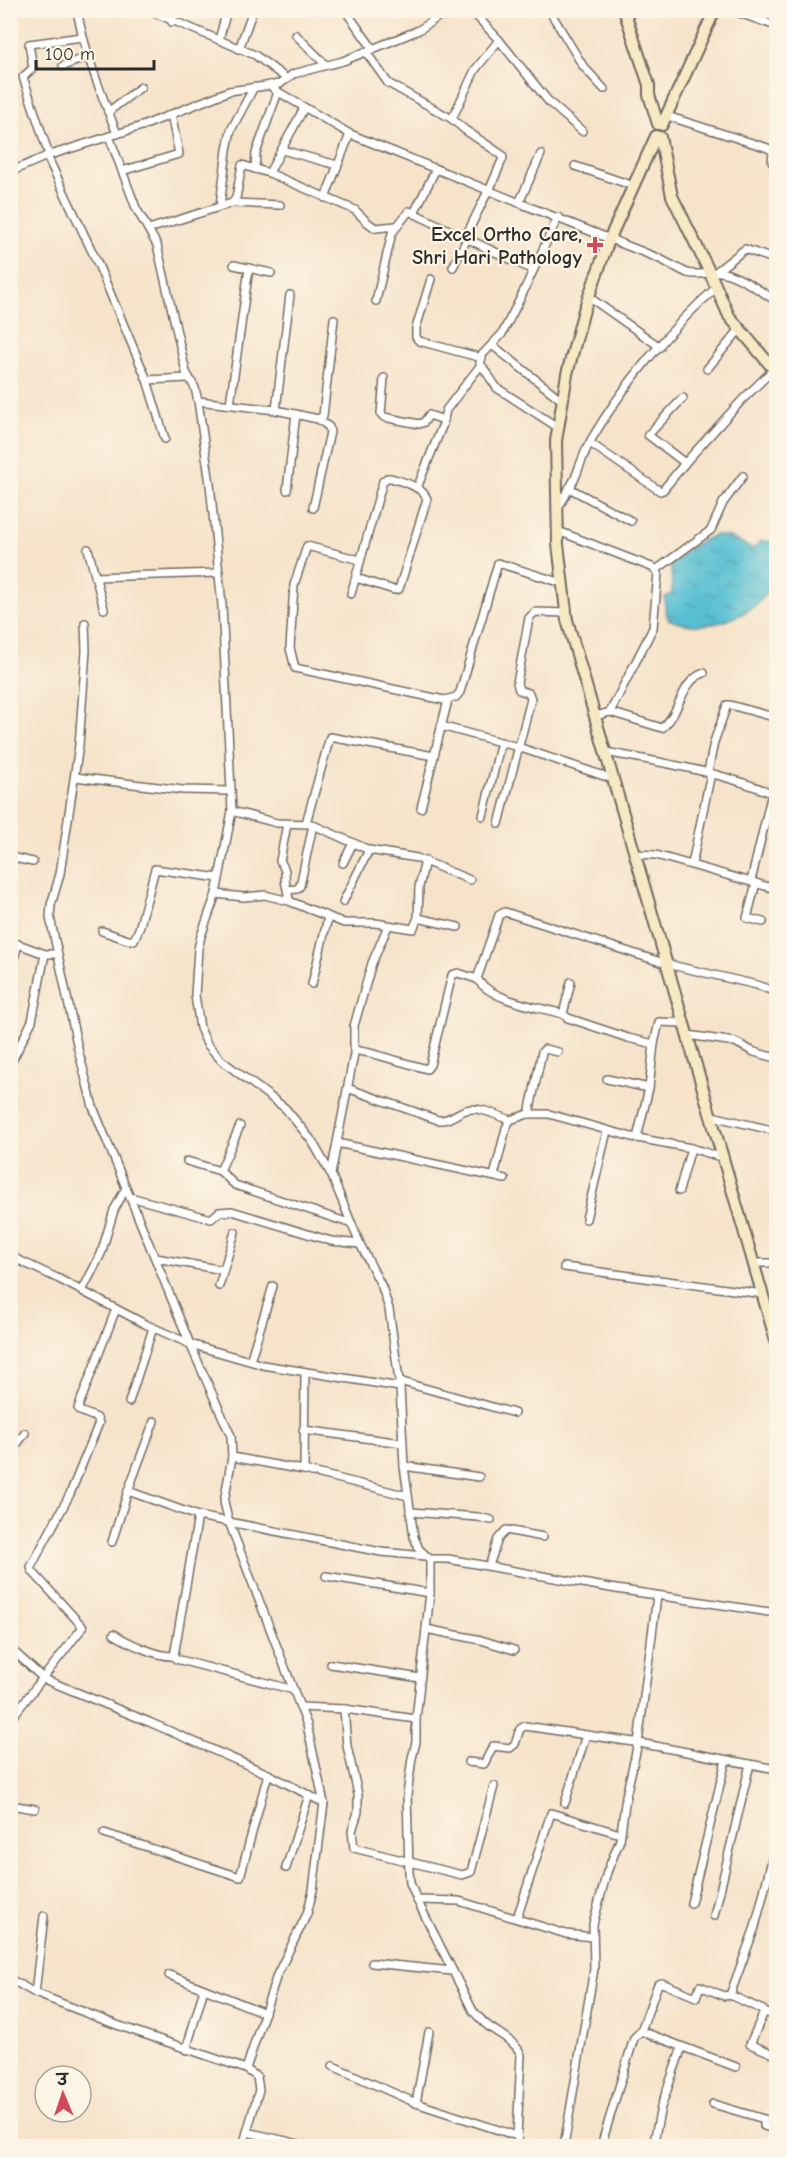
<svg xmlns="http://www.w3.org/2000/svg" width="787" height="2157" font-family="'Comic Neue','Playpen Sans Deva',sans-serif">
<defs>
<pattern id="water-ripples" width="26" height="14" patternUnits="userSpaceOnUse" patternTransform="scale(1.5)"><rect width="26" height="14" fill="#56bfd3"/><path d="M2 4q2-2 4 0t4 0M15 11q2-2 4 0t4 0" fill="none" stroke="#479bab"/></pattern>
</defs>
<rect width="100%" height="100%" fill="#fcf5e5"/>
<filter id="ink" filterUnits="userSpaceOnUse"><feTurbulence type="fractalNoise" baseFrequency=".0167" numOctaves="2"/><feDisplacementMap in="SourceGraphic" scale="12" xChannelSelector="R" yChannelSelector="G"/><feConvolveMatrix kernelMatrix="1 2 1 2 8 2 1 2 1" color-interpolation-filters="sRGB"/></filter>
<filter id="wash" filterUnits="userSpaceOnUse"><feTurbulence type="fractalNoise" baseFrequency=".008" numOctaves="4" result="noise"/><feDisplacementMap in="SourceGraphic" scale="24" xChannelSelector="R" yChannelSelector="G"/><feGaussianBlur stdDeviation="1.35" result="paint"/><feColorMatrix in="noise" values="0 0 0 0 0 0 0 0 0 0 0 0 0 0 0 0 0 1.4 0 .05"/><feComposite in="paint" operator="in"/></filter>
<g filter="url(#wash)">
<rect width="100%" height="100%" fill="#f6e3ca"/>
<path fill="url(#water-ripples)" stroke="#40757f" stroke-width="1.5" d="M715,535L729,537L753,549L761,541L776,542C776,551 778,561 776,570C771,605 732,624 700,625C689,626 679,623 668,619L665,608V597L672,594L671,564C684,550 697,542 715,535Z"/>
</g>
<g filter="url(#ink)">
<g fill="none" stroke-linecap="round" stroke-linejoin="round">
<g stroke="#726b63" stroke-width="10">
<g id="street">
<path d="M77,10C85,54 101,93 117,134"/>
<polyline points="148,10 255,55 287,79"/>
<polyline points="345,10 373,49"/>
<polyline points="471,10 499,40 549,102 582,131"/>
<polyline points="549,10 583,66 604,89"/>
<polyline points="731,10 776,26"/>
<polyline points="172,22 174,10"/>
<polyline points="296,35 326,65"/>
<polyline points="219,40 227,10"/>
<polyline points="239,49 253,10"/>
<polyline points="366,52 388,83 452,119 465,130 502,155 503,158 489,191"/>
<polyline points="63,66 87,57"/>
<path d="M270,85L275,90L350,134L532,208L658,258L687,273C699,276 705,273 716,272C731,270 764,293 776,301"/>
<polyline points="108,112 141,87"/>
<polyline points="667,116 768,148 773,151 772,162 776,167"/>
<polyline points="452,119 475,70 499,40"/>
<polyline points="109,136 136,208 157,245 186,372 195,388 198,401 210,484 222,605 232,811 216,894 201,936 198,949 195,995 200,1028 207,1044 221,1060 285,1108 312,1141 331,1174 360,1244 382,1287 389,1309 400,1387"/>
<polyline points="282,150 337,165"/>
<polyline points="49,155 23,77 33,68 29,44 82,37"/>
<polyline points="47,156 97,262 147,380 165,439"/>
<polyline points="575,166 634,186"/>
<polyline points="255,169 256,153 278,92"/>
<polyline points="122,171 179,154 171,114"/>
<polyline points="10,172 47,156 145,125 229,91 280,84 293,74 343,61 419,30 448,10"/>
<polyline points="269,173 304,108"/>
<polyline points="325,198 350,134"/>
<polyline points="232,203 280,205"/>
<polyline points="519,203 541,154"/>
<polyline points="220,206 227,150 231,130 254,87"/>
<polyline points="414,213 436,169"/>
<polyline points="149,229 232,203 236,198 242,165 269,173 355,210 366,221 375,228 396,226"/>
<polyline points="465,238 488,191"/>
<polyline points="234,265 271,273"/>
<polyline points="453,267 467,239"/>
<polyline points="717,271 745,249 776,260"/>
<polyline points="431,279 416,328 416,337 419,341 482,358"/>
<polyline points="589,297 660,347"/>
<polyline points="376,301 392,233 409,211 533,270"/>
<polyline points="492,345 563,401"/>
<polyline points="480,363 497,388 559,428"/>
<polyline points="707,369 740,329"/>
<polyline points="384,378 381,414 384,417 419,424 424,422 429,415 444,420"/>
<polyline points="147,380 188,378"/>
<polyline points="683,398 648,435 685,463 742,400 774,369"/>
<polyline points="198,401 276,410 318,419 323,416 334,319"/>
<polyline points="230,404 249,268"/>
<polyline points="276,410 290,295"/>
<polyline points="590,443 660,491 663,490 685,463"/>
<polyline points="417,488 443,424 446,410 480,366 482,355 502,334 520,299 558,217"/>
<polyline points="569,488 631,521"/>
<polyline points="287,490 296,414"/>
<path d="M559,507C564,497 570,488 575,478C580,466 584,452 591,440C622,387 670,328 717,287"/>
<polyline points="313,508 330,432 329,427 318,419"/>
<polyline points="558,531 654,568 658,573 653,628 610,712 596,716"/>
<polyline points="88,549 104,609"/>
<polyline points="360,560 307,546 294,585 290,648 295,668 444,700 456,697 460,692 498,563 562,583"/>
<polyline points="656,570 711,530 723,503 743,476"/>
<polyline points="95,577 219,573"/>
<path d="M351,594L383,481L387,478H391C403,482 422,486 427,499L399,589L394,590L356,578"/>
<polyline points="85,623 86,651 79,745 60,874 51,905 50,917 78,1049 93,1107 190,1344 231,1436 232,1457 224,1502 229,1522 307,1725 324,1803 313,1890 307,1914 277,1975 246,2069"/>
<path d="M610,712L662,728C681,713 680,681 704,673"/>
<polyline points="441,726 518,747 613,779"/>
<path d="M606,752C664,763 722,772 776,795"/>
<polyline points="708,772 714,742 727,705 730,705 770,716 774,720 774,733 776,738"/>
<polyline points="75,777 183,790 231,791"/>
<polyline points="421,808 448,700"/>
<polyline points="232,811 277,823 311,824 369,850 417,858 470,880"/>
<polyline points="483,816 501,742"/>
<polyline points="306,823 330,737 434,756"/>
<path d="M287,824L280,861C289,875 283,872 286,885C287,891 289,895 289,901"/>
<polyline points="499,824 531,699 529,693 519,690 517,683 529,618 535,612 566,613"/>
<polyline points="634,854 656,855 776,889"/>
<polyline points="10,857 33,862"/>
<polyline points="343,863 353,843"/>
<polyline points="692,864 711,773"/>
<polyline points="751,881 772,793"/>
<polyline points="756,883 747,918 763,922"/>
<polyline points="288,890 297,889 300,886 313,825"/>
<polyline points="216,894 244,897 265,895 289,901 344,923 375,923 413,929 418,918 458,927"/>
<polyline points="343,902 369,850"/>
<polyline points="418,918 419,887 425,860"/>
<polyline points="102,931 128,940 134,940 139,929 155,869 219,878"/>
<polyline points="10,958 14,959 18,944 45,954 57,954"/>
<path d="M477,979C492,1001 538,1007 563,1014"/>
<polyline points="571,982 563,1014 568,1018 628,1038 654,1044 659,1022 684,1023"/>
<polyline points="312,984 328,917"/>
<polyline points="688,1035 735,1042 754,1052 776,1058"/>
<polyline points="354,1050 370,1053 427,1069 430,1065 452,975 458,973 477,979 499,915 505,912 667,964 757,985 776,992"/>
<polyline points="10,1065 32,1021 45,954"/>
<polyline points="607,1079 649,1088 637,1138"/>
<path d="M347,1088L438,1120C450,1121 456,1113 466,1110C480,1106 498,1116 510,1120"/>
<polyline points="649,1088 654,1044"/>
<polyline points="529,1114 542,1052 545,1049 558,1052"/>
<polyline points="712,1116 776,1131"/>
<polyline points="337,1143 505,1179"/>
<polyline points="187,1161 220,1171 235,1185 352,1224"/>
<polyline points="220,1171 240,1126"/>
<polyline points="331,1174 354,1054 354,1026 372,963 388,926"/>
<polyline points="494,1176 506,1128 510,1120 528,1114 549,1114 632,1137 691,1148 724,1158"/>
<polyline points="679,1191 691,1148"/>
<polyline points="130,1197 211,1219 219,1212 232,1211 331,1241 360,1244"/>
<polyline points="586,1219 607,1131"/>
<polyline points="10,1256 59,1279 145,1324 190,1344 263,1365 400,1387 404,1466 414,1537 419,1549 430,1559 448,1559 616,1589 776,1613"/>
<polyline points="156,1258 223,1270"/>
<polyline points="755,1263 776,1263"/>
<polyline points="564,1267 763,1294"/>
<polyline points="219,1286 235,1232"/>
<polyline points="82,1291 101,1254 114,1210 126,1188"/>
<polyline points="250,1361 273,1286"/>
<polyline points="399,1381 514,1413"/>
<polyline points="129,1402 153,1328"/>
<polyline points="303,1430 403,1443"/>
<polyline points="10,1454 25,1433"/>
<polyline points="232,1457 304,1470 408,1496"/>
<polyline points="404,1466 479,1477"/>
<polyline points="304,1470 305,1372"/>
<polyline points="128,1491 198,1516 229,1522 381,1552 425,1556"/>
<polyline points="411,1512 478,1517 491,1520"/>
<polyline points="198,1516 174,1656 176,1659 294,1690"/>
<polyline points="112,1542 128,1491 154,1421"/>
<path d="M430,1559V1593L416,1719V1742L412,1758L407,1795L409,1871L410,1883L417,1900L473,2011C477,2015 482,2021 487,2025C498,2034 516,2041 521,2055L517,2136L520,2146"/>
<polyline points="489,1566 498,1539 506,1530 543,1537"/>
<polyline points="326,1576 430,1593"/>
<polyline points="426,1629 481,1640 514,1650"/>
<path d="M114,1634C128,1643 158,1657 174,1656"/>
<polyline points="10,1648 44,1679 149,1722 268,1774 324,1803"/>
<polyline points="331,1664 420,1678"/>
<polyline points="300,1707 344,1709 416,1719"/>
<polyline points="344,1709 347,1746 358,1794 358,1812 352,1831 354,1848 462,1875 471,1872 494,1786"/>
<polyline points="10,1720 83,1627 32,1571 31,1567 70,1494 99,1423 97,1418 80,1411 78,1408 116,1309"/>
<polyline points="468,1762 484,1764 493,1746 510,1748 515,1744 520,1729 525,1726 634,1742 776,1769"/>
<polyline points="565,1803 586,1735"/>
<polyline points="10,1805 35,1809"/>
<polyline points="104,1833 240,1877 268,1774"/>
<polyline points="776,1844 755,1927 730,1995 763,2010 764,2012 750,2044 776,2055"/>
<polyline points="286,1868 309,1795"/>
<polyline points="417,1900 459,1901 566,1934 592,1937"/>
<polyline points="691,1903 726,1760"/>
<polyline points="714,1916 750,1764"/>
<polyline points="517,1918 551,1813 620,1834"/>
<polyline points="372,1963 452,1971"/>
<polyline points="169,1975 265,2013"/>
<polyline points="10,1979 35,1993 117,2025 246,2069 257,2077 259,2090 243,2146"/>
<polyline points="35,1993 44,1916"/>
<polyline points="764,2012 776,2016"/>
<polyline points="641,2031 736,2067"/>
<polyline points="186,2050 204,1989"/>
<polyline points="333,2066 416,2103 517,2136"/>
<polyline points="416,2103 429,2032"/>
<polyline points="713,2104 764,2119 764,2126 776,2130"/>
<polyline points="247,2132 308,2146"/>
<polyline points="564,2146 594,1969 593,1924 607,1872 620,1840 626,1796 638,1743 657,1596"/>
<polyline points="601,2146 634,2038 641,2031 658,1984 662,1983 696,1997 700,1986 724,1996 730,1995"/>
<polyline points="653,2146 661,2107 682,2047"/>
</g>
</g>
<g stroke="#726b63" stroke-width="14">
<g id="secondary">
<polyline points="624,10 649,85 649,95 658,124"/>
<polyline points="662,125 715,10"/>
<polyline points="656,136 609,240 584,310 567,374 556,441 558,544 567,620 776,1341"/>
<polyline points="660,137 672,196 710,273 729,316 776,372"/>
</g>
</g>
<use href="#street" stroke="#fff" stroke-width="7"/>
<use href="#secondary" stroke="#f6e9c3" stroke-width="10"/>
</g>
</g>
<path fill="#d1495b" stroke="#fcf5e5" stroke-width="2" d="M592 236h6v6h6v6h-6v6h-6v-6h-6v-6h6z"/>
<g text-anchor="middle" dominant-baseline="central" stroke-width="4.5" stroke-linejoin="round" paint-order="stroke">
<g font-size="20" font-weight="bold" fill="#2b2b2b" stroke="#fcf5e5" text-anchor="end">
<text x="582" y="234">Excel Ortho Care,<tspan x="582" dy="23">Shri Hari Pathology</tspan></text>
</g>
</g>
<rect width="787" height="2157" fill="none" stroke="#fcf5e5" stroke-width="36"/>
<g transform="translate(63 2094) rotate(358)"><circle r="28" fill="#fcf5e5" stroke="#a8a49b" stroke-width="1.5"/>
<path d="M0-4.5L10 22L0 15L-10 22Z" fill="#d1495b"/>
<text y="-9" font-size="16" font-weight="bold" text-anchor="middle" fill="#2b2b2b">उ</text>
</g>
<path d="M36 60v9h118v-9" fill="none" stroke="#2b2b2b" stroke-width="3"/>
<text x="45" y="60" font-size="18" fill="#2b2b2b" stroke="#fcf5e5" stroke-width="4.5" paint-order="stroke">100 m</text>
</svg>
